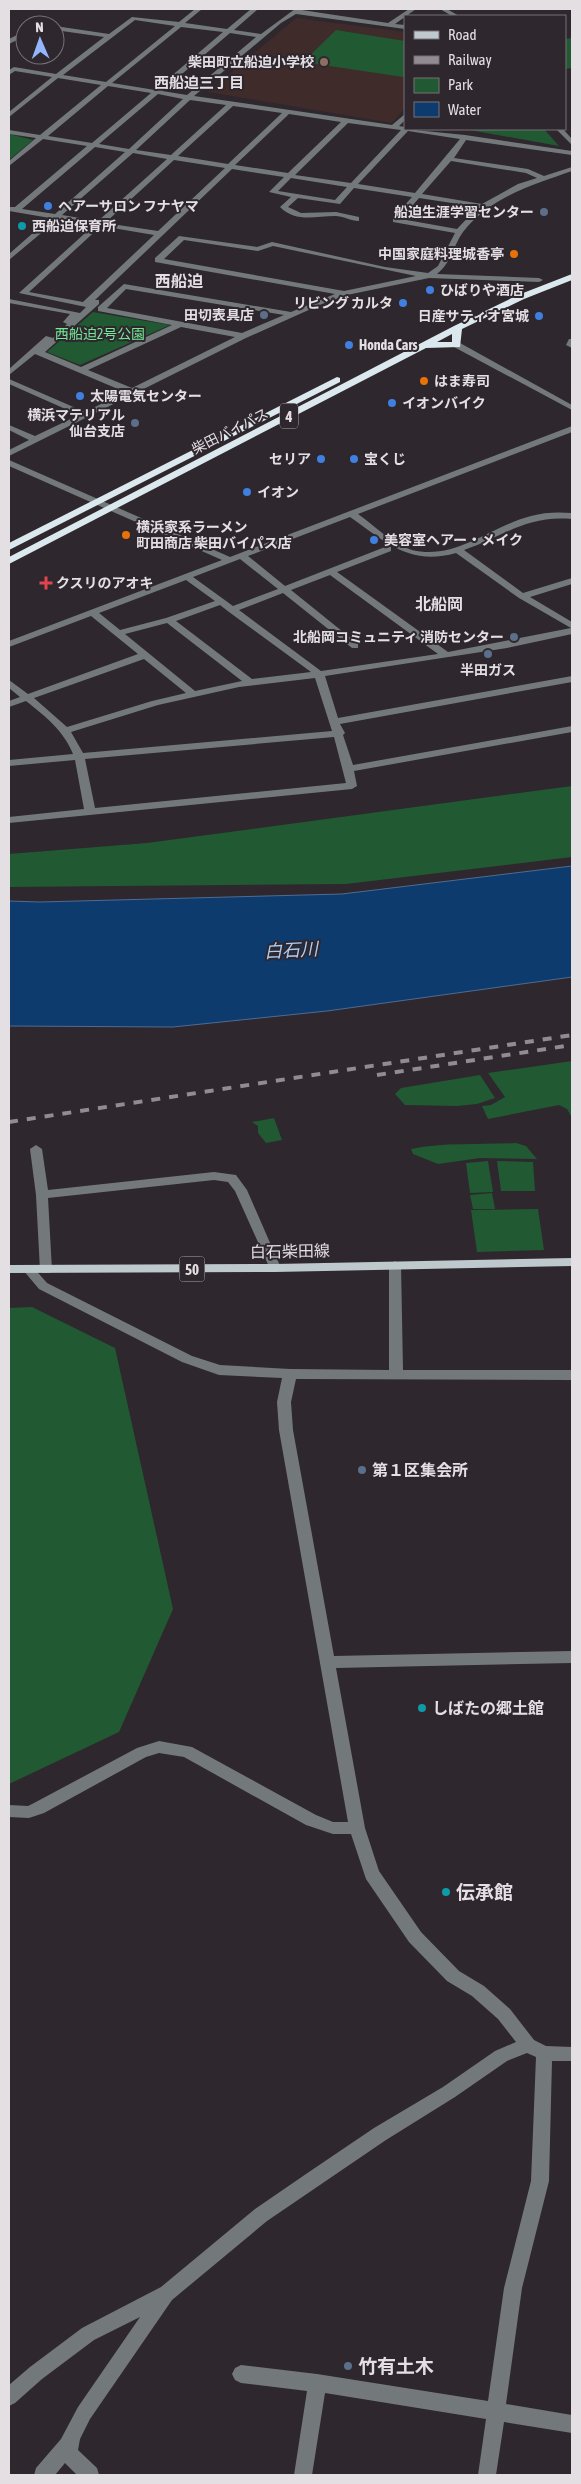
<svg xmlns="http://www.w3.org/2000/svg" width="581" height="2484" font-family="'Asap Condensed','Noto Sans JP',sans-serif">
<rect width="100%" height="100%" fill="#2e272e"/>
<polygon fill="#3f2b29" points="296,18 405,32 405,108 392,123 208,92"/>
<g fill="#215933">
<polygon points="336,30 405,41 405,75 403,77 303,62"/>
<polygon points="572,38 572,68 565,69 565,39"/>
<polygon points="464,129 544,129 559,146"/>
<polygon points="9,134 33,140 9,160"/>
<polygon points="93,312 170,325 80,365 47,352"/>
<polygon points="572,786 572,857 346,884 9,887 9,854 147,843"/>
<polygon points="572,1061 572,1118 567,1109 559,1105 488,1119 482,1106 491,1105 505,1097 488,1073"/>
<polygon points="480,1075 495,1098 477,1104 457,1106 405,1105 395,1094 401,1088"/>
<polygon points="274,1118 282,1140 266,1143 258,1133 258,1126 252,1122"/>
<path d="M516,1143L526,1146L537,1159L480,1158L438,1164L413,1154L411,1149C446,1142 481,1145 516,1143Z"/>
<polygon points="488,1161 493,1192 470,1193 466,1163"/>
<polygon points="497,1161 533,1162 535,1191 501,1191"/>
<polygon points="492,1193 495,1209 473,1209 470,1195"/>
<polygon points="538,1209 544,1250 477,1252 471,1210"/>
<polygon points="32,1307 115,1348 173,1609 119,1732 9,1784 9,1308"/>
</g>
<polygon fill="#0e3b6e" stroke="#4e6c91" points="572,866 572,977 327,1011 173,1027 9,1026 9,901 40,902 342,894"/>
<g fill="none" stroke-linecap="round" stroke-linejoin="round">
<g fill="#73797b" fill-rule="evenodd">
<path d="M195,9H202L185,23L227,29L251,9H258L234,30L261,34L295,9L388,23L409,9H416L395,24L405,25V29L296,14L281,23L194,96L392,125L405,114V120L399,126L405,127V129L465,135L572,151V155L466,140L454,158L528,169L544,176L572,167V171C532,185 490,197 463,232C453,246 451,263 437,274L539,278L543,280L539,282L429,278L347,295L322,304L246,338L9,456V450L29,440L9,430V425L35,436L79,415L9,384V379L85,412L125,392L35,354L9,375V369L46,336L53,338L67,324L63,322L70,314L9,303V299L80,313L86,307L19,293L94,225L58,219L9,260V254L50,218L9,211V207H15L87,146L43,139L9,166V161L36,138L9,134V130L40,135L101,85L58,78L9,117V112L52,77L15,71L9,75V70L14,67L56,74L104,37L55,30V26L109,34L132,17L179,22ZM135,20L175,26L106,82L63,75ZM181,27L223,32L155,90L112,83ZM230,33L256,37L187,95L162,91ZM108,86L151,93L92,143L48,136ZM158,94L183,99L129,149L99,144ZM190,100L226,105L171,155L136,150ZM233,106L282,113L228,164L178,156ZM289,114L341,122L288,173L235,165ZM348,123L401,130L351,183L295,175ZM408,131L460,139L415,193L358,184ZM95,147L125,152L55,214L22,209ZM133,153L167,159L98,221L62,215ZM174,160L225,168L158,231L105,223ZM451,161L526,173L537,178L518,184L482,204L422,194ZM232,169L284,177L269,192L291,197L280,207C296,223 315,216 335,216C343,216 351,221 359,221V217L336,212L301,213L288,207L298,198L340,204L354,188L412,197L393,218V222L455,233L438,266L428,273L385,267L272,242L257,247L179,236L155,258V262L335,294L291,312L124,284L98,307V311L172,325L81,367L45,352L99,304V300H95ZM291,178L347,187L335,200L278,191ZM419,198L478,207L457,229L401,219ZM101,226L154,235L83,302L29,292ZM184,240L258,251L273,246L416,276L344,291L164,259ZM126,289L284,315L242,333L107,308ZM181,327L235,337L132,388L88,370Z"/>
<polygon points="440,9 447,9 459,16 452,16"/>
<polygon points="25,31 25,36 9,44 9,39"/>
<polygon points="556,129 563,129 572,139 572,145"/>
<polygon points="569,339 572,339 572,348 566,345"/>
<polygon points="454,343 460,343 572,405 572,410 454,347"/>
<path d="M572,426V432L358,514C374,525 392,544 412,550C455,561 491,526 531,516C545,512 558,512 572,513V519C526,515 505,536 464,550L523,593L572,578V584L530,597L572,622V634L507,648L325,676L338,718L572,676V682L340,724L345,733L343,735L353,765L572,726V732L354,771L357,786L352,789L9,823V817L84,809L75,760L9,766V760L73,754C64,731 45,716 26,701L9,707V701L20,697L9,688V680L28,694L138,654L91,616L9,647V641L222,560L9,466V460L230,557ZM350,517C386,542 409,566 456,553L519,598L571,628L448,652L337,572L391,551V547H385L285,586L248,556ZM240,559L278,589L233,606L193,577ZM330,575L438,654L321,671L239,610L283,593L352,648H358V644L291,590ZM186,580L215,601L166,618L120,630L99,613ZM220,605L229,612L311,672L252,679L176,621ZM167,623L242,681L195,691L125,634ZM144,659L186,693L152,701L67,727L34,698ZM315,678L332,731L83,753L71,732L158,705L239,687ZM334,737L346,783L95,808L85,759Z"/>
<polygon points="36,1145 42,1149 48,1190 214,1172 236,1175 247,1190 281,1268 279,1271 271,1271 235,1191 228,1182 214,1180 48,1198 52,1270 50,1273 42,1273 40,1270 36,1195 30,1149"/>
<polygon points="395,1261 401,1265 403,1370 572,1370 572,1380 296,1379 291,1402 293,1430 334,1656 572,1651 572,1663 336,1668 365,1828 379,1871 421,1932 459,1971 484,1986 510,2009 534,2040 546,2046 572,2047 572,2061 552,2061 549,2181 522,2288 506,2404 572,2415 572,2433 504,2422 496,2475 478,2475 486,2419 325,2393 312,2475 294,2475 307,2391 241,2383 235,2380 232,2374 235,2368 241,2365 317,2374 488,2401 504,2288 531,2181 536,2057 527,2053 507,2061 455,2097 386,2140 267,2221 172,2300 90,2419 80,2439 78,2450 97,2468 99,2475 77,2475 65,2463 55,2475 34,2475 36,2468 61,2439 78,2407 140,2317 94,2340 42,2379 15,2403 9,2406 9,2385 30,2367 82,2328 161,2287 255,2209 306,2174 374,2128 443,2087 495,2051 516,2042 498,2019 472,1996 447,1981 409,1942 366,1879 351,1834 333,1834 306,1825 184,1757 159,1753 146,1757 44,1813 29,1818 9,1817 9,1805 28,1806 34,1803 137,1748 159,1741 192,1747 316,1815 333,1822 348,1822 279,1430 277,1402 282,1378 219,1375 182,1362 39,1289 23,1270 25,1267 33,1267 47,1283 192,1356 220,1365 290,1369 389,1370 389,1265"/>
</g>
<polygon fill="#bdc9cd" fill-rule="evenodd" points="572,1258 572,1266 275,1272 9,1273 9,1265 275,1264"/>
<g fill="#dbe9ee" fill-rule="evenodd">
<path d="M572,274V280L524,299L462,329L460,347L426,348L9,564V557L454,326L518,295ZM452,334V342H437Z"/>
<polygon points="337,377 340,378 340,382 9,550 9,543"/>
</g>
<g stroke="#928c92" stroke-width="4" stroke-dasharray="9 9" stroke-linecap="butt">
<polyline points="377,1075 572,1045"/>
<polyline points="9,1122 572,1035"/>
</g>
</g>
<circle fill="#8d6e63" stroke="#2e272e" stroke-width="2" cx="324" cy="62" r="5"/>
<g fill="#3f7fe0" stroke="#2e272e" stroke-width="2">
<circle cx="48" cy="206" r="5"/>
<circle cx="430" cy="290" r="5"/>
<circle cx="403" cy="303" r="5"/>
<circle cx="539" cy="316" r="5"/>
<circle cx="349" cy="345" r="5"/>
<circle cx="80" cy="396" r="5"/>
<circle cx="392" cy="403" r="5"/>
<circle cx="321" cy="459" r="5"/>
<circle cx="354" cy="459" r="5"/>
<circle cx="247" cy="492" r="5"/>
<circle cx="374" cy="540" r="5"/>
</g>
<g fill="#5c6f8a" stroke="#2e272e" stroke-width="2">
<circle cx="544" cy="212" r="5"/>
<circle cx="264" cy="315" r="5"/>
<circle cx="135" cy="423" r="5"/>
<circle cx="514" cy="637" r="5"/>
<circle cx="488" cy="654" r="5"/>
<circle cx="362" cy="1470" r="5"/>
<circle cx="348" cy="2366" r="5"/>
</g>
<g fill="#0f9aa8" stroke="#2e272e" stroke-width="2">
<circle cx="22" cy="226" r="5"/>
<circle cx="422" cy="1708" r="5"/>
<circle cx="446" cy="1892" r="5"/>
</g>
<g fill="#e8710a" stroke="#2e272e" stroke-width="2">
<circle cx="514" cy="254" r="5"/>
<circle cx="424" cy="381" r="5"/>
<circle cx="126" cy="535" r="5"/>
</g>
<path fill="#e0444e" stroke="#2e272e" stroke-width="2" d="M43.5 575.5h5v5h5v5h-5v5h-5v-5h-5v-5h5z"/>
<g text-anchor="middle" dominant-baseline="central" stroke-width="4" stroke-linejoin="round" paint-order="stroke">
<g font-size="14" font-weight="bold" fill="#e3dfe3" stroke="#2e272e" text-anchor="start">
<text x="314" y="62" text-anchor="end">柴田町立船迫小学校</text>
<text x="58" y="206">ヘアーサロン フナヤマ</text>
<text x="534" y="212" text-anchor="end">船迫生涯学習センター</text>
<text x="32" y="226">西船迫保育所</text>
<text x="504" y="254" text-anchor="end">中国家庭料理城香亭</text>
<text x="440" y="290">ひばりや酒店</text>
<text x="393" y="303" text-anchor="end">リビング カルタ</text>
<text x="254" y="315" text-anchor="end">田切表具店</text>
<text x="529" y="316" text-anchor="end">日産サティオ宮城</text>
<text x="359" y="345">Honda Cars</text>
<text x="434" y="381">はま寿司</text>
<text x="90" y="396">太陽電気センター</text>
<text x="402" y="403">イオンバイク</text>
<text x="125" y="415" text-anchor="end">横浜マテリアル<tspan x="125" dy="16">仙台支店</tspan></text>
<text x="311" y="459" text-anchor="end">セリア</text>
<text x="364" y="459">宝くじ</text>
<text x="257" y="492">イオン</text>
<text x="136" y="527">横浜家系ラーメン<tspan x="136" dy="16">町田商店 柴田バイパス店</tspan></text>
<text x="384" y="540">美容室ヘアー・メイク</text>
<text x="56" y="583">クスリのアオキ</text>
<text x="504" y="637" text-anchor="end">北船岡コミュニティ 消防センター</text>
<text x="488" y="670" text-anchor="middle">半田ガス</text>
</g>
<g font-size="14" fill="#74e896" stroke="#2e272e">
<text x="100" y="334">西船迫2号公園</text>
</g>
<g font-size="14" fill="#e3dfe3" stroke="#2e272e">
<text transform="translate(230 431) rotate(-27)">柴田バイパス</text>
</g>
<g font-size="15" font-weight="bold" fill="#e3dfe3" stroke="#2e272e">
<text x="199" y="82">西船迫三丁目</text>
</g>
<g fill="#2e272e" stroke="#ada8ad" stroke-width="1">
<rect x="280" y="403.5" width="18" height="25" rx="4"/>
<rect x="179.5" y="1256.5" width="25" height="25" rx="4"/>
</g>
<g font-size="15" font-weight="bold" fill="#e3dfe3">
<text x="289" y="416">4</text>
<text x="192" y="1269">50</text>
</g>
<g font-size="16" font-weight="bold" fill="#e3dfe3" stroke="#2e272e">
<text x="179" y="281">西船迫</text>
<text x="439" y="604">北船岡</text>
</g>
<g font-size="16" fill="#e3dfe3" stroke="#2e272e">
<text transform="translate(290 1251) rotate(-1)">白石柴田線</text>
</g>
<g font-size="16" font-weight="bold" fill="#e3dfe3" stroke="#2e272e" text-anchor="start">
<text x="372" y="1470">第１区集会所</text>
<text x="432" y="1708">しばたの郷土館</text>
</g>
<g font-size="18" font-style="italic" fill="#aeccf2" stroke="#2e272e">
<text transform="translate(291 950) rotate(-3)">白石川</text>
</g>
<g font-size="19" font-weight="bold" fill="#e3dfe3" stroke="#2e272e" text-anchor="start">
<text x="456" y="1892">伝承館</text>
<text x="358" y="2366">竹有土木</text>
</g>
</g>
<rect width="581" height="2484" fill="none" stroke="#e3dfe3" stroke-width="20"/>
<rect x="404" y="15" width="162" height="115" fill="#2e272e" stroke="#767176"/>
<rect x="414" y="31" width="25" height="8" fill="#bdc9cd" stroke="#767176"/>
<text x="448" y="40" font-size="15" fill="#e3dfe3">Road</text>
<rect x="414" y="56" width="25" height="8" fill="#928c92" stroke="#767176"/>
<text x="448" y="65" font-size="15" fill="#e3dfe3">Railway</text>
<rect x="414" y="78" width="25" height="15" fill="#215933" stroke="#767176"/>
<text x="448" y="90" font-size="15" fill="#e3dfe3">Park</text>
<rect x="414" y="102" width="25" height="15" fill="#0e3b6e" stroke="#767176"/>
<text x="448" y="115" font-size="15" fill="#e3dfe3">Water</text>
<g transform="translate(40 40) rotate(358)"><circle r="24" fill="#2e272e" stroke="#767176"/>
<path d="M0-4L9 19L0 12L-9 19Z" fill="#95b6fd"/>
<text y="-8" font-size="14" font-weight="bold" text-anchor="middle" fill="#e3dfe3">N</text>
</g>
</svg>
